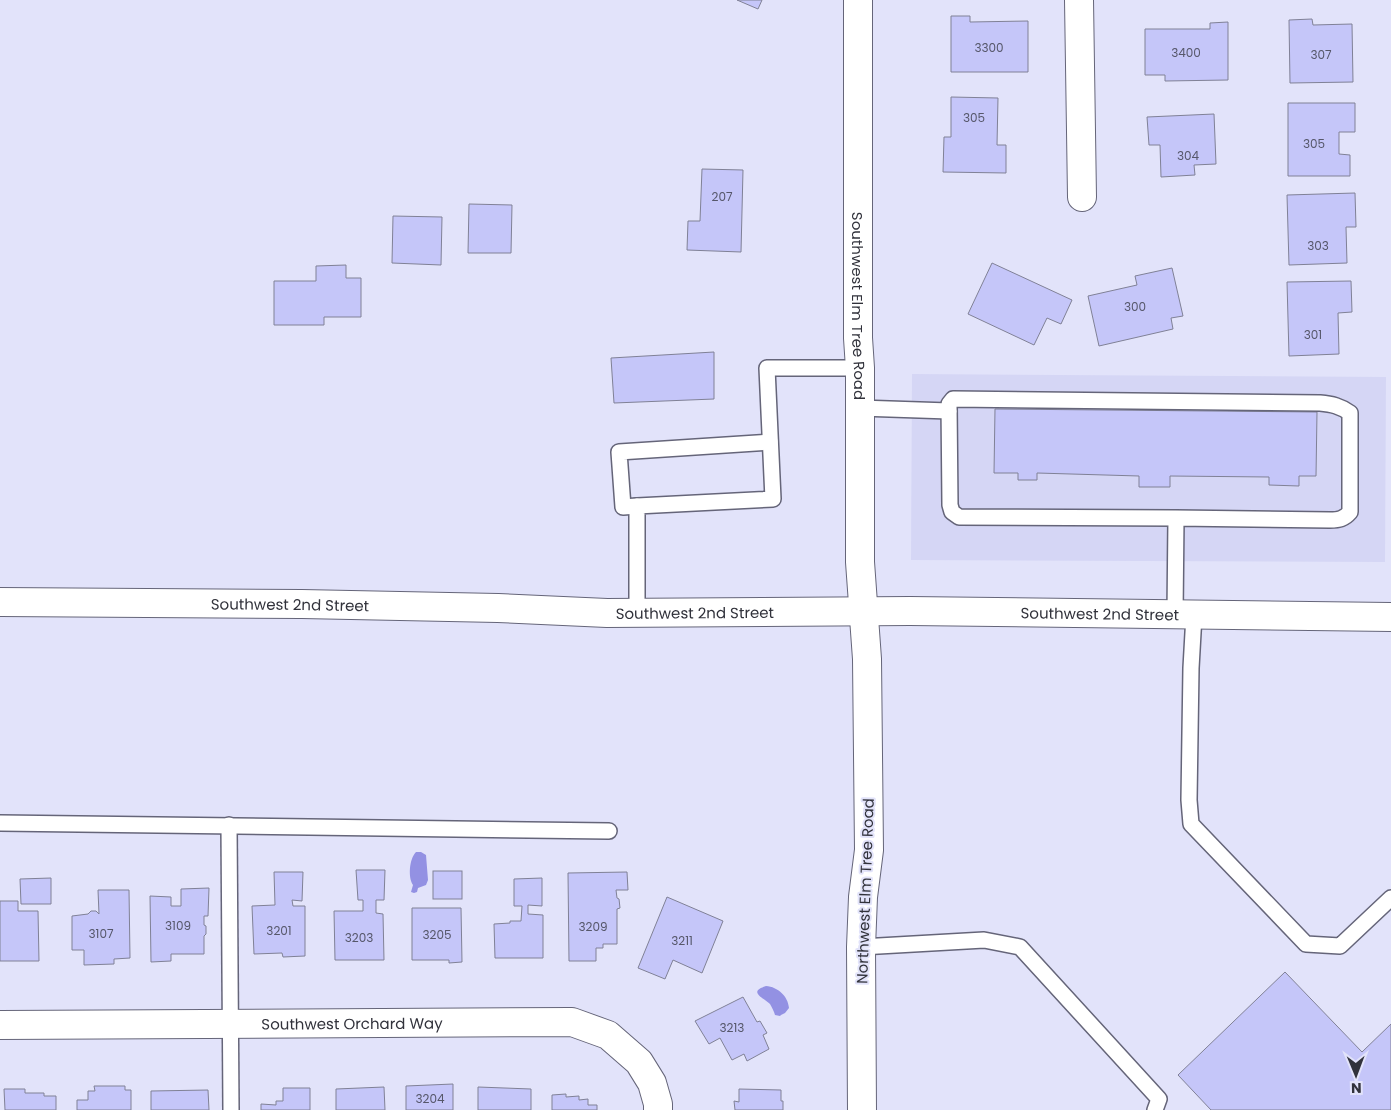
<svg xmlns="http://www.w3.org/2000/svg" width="1391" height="1110" font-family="Poppins,sans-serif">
<rect width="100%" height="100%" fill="#e2e3fa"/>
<polygon fill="#d5d6f5" points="912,374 1386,377 1385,562 911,560"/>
<g fill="#9391e3">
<path d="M416,852H421L426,855L428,880L426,885L418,888L417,892L414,893L411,892L413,885C408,878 409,859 416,852Z"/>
<path d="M766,986C778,987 788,996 789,1008L785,1013L781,1015L780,1016L775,1015C774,1011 772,1008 770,1004C766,999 746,992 766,986Z"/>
</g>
<g fill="#c5c6f9" stroke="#808196">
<polygon points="737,0 762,0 758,9"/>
<polygon points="951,16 970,16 970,22 1028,21 1028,72 951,72"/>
<polygon points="1312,19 1313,25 1352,24 1353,82 1290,83 1289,20"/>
<polygon points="1228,22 1228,80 1165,81 1165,75 1145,75 1145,29 1210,29 1210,23"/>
<polygon points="951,97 998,98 997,145 1006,145 1006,173 943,172 944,137 951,137"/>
<polygon points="1288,103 1355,103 1355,132 1339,132 1339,154 1350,155 1350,176 1288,176"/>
<polygon points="1214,114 1216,164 1194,165 1195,175 1161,177 1160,145 1149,145 1147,117"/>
<polygon points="702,169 743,170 741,252 687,250 688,221 700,221"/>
<polygon points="1355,193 1356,227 1346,227 1347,263 1289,265 1287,195"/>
<polygon points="469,204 512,205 511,253 468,253"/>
<polygon points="393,216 442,217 441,265 392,263"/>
<polygon points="992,263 1072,300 1061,324 1047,318 1034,345 968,314"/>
<polygon points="346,265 346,278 361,278 361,317 324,317 324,325 274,325 274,281 316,281 316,266"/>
<polygon points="1172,268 1183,316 1171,318 1173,329 1099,346 1088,296 1137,285 1135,276"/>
<polygon points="1351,281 1352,312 1338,313 1339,354 1289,356 1287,282"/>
<polygon points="714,352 714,399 614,403 611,358"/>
<polygon points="995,409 1317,412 1316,476 1299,476 1299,486 1269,485 1269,477 1170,476 1170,487 1139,487 1139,476 1037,473 1037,480 1018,480 1018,473 994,473"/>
<polygon points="356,870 385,870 384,900 376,900 376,913 383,914 384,960 335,960 334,911 363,911 363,900 358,900"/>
<rect x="433" y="871" width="29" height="28"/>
<polygon points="274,872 303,872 302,901 292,900 293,906 305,906 305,956 283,957 282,953 254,954 252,906 275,905"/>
<polygon points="627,872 628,890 616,890 617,898 619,899 620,908 617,909 617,944 603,944 603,948 596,948 596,961 569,961 568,873"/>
<polygon points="51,878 51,904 21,904 20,879"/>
<polygon points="542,878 542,906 528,905 528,914 543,915 543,958 495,958 494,924 510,923 510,921 521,921 522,906 514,906 514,879"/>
<polygon points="209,888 208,916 204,916 204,925 206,926 206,934 204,936 204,954 171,954 171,961 151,962 150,896 171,897 171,906 181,906 181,889"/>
<polygon points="98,890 129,890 130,958 114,959 114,964 84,965 84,950 72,950 72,916 88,914 91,911 96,911 99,914"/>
<polygon points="667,897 723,921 702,973 673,960 665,979 638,968"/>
<polygon points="0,901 18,901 18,911 38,911 39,961 0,961"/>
<polygon points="412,908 461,908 462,962 449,963 449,960 412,960"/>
<polygon points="1285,972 1362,1052 1391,1024 1391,1110 1211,1110 1178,1075"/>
<polygon points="743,997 757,1022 760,1021 767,1033 763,1035 769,1049 747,1061 744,1054 732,1060 720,1038 709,1044 695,1021"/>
<polygon points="453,1084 453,1110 406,1110 406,1086"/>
<polygon points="94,1086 125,1086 125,1090 131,1090 131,1110 77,1110 77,1100 88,1100 88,1091 95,1091"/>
<polygon points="384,1087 385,1110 336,1110 336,1089"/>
<polygon points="478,1087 531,1089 531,1110 478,1110"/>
<polygon points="283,1088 310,1088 310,1110 261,1110 261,1104 276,1105 276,1101 283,1101"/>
<polygon points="4,1089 25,1089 25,1093 44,1093 44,1096 56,1096 56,1110 5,1110"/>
<polygon points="739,1089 781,1090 781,1101 783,1101 783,1110 735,1110 734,1101 739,1102"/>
<polygon points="208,1090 209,1110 151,1110 151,1091"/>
<polygon points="566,1094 566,1097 579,1096 579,1100 588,1099 588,1105 597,1105 597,1110 552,1110 552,1095"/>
</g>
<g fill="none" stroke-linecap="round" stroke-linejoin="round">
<g stroke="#656579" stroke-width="18">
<g id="lane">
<polyline points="860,408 949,411"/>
<polyline points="637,506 623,507 619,452 770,442"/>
<polyline points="637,614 637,506 773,499 767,368 860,368"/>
<path d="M1175,614L1176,518L1330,520C1339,520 1344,519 1350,512V413C1340,406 1332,404 1320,403L953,399L949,404L950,505L952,512L959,517L1176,518"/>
<polyline points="1194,615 1191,668 1189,800 1191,824 1306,944 1340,946 1391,898"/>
<polyline points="0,823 609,831"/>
<polyline points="229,825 231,1110"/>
<polyline points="861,947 984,940 1020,947 1159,1099 1155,1110"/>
</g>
</g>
<g stroke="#656579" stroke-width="30">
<g id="street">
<polyline points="1079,0 1082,197"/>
<path id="s1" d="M0,1025L572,1022L608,1035L639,1062L652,1083L658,1104V1110"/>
</g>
</g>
<g stroke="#656579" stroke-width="30">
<g id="secondary">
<path id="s2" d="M858,0V338L860,368V562L867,659L869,850L863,897L861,947L862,1110"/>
<path id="s3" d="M0,602L302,604L498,608L607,613L910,611L1391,617"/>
</g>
</g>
<use href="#lane" stroke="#fff" stroke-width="15"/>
<use href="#street" stroke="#fff" stroke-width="28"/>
<use href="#secondary" stroke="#fff" stroke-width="28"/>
</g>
<g text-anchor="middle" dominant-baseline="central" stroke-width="4" stroke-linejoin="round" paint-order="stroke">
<g font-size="12" fill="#56576a">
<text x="989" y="47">3300</text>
<text x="1186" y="52">3400</text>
<text x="1321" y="54">307</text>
<text x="974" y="117">305</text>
<text x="1314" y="143">305</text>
<text x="1188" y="155">304</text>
<text x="722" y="196">207</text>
<text x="1318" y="245">303</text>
<text x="1135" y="306">300</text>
<text x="1313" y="334">301</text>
<text x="178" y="925">3109</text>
<text x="593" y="926">3209</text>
<text x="279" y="930">3201</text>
<text x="101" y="933">3107</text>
<text x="437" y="934">3205</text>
<text x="359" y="937">3203</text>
<text x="682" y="940">3211</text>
<text x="732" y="1027">3213</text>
<text x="430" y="1098">3204</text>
</g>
<g font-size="15" fill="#31323b" stroke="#e2e3fa">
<text stroke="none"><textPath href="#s2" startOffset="306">Southwest Elm Tree Road</textPath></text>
<text stroke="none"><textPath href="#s3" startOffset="290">Southwest 2nd Street</textPath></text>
<text stroke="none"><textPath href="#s3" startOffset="695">Southwest 2nd Street</textPath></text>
<text stroke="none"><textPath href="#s3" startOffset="1100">Southwest 2nd Street</textPath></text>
<text transform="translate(865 891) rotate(-88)">Northwest Elm Tree Road</text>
<text stroke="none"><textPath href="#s1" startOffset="352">Southwest Orchard Way</textPath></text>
</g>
</g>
<g transform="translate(1356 1075) rotate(179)" stroke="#e2e3fa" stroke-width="4" paint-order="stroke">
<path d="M0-4L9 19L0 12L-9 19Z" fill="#31323b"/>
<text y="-8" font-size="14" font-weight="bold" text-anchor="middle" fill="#31323b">N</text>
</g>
</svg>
